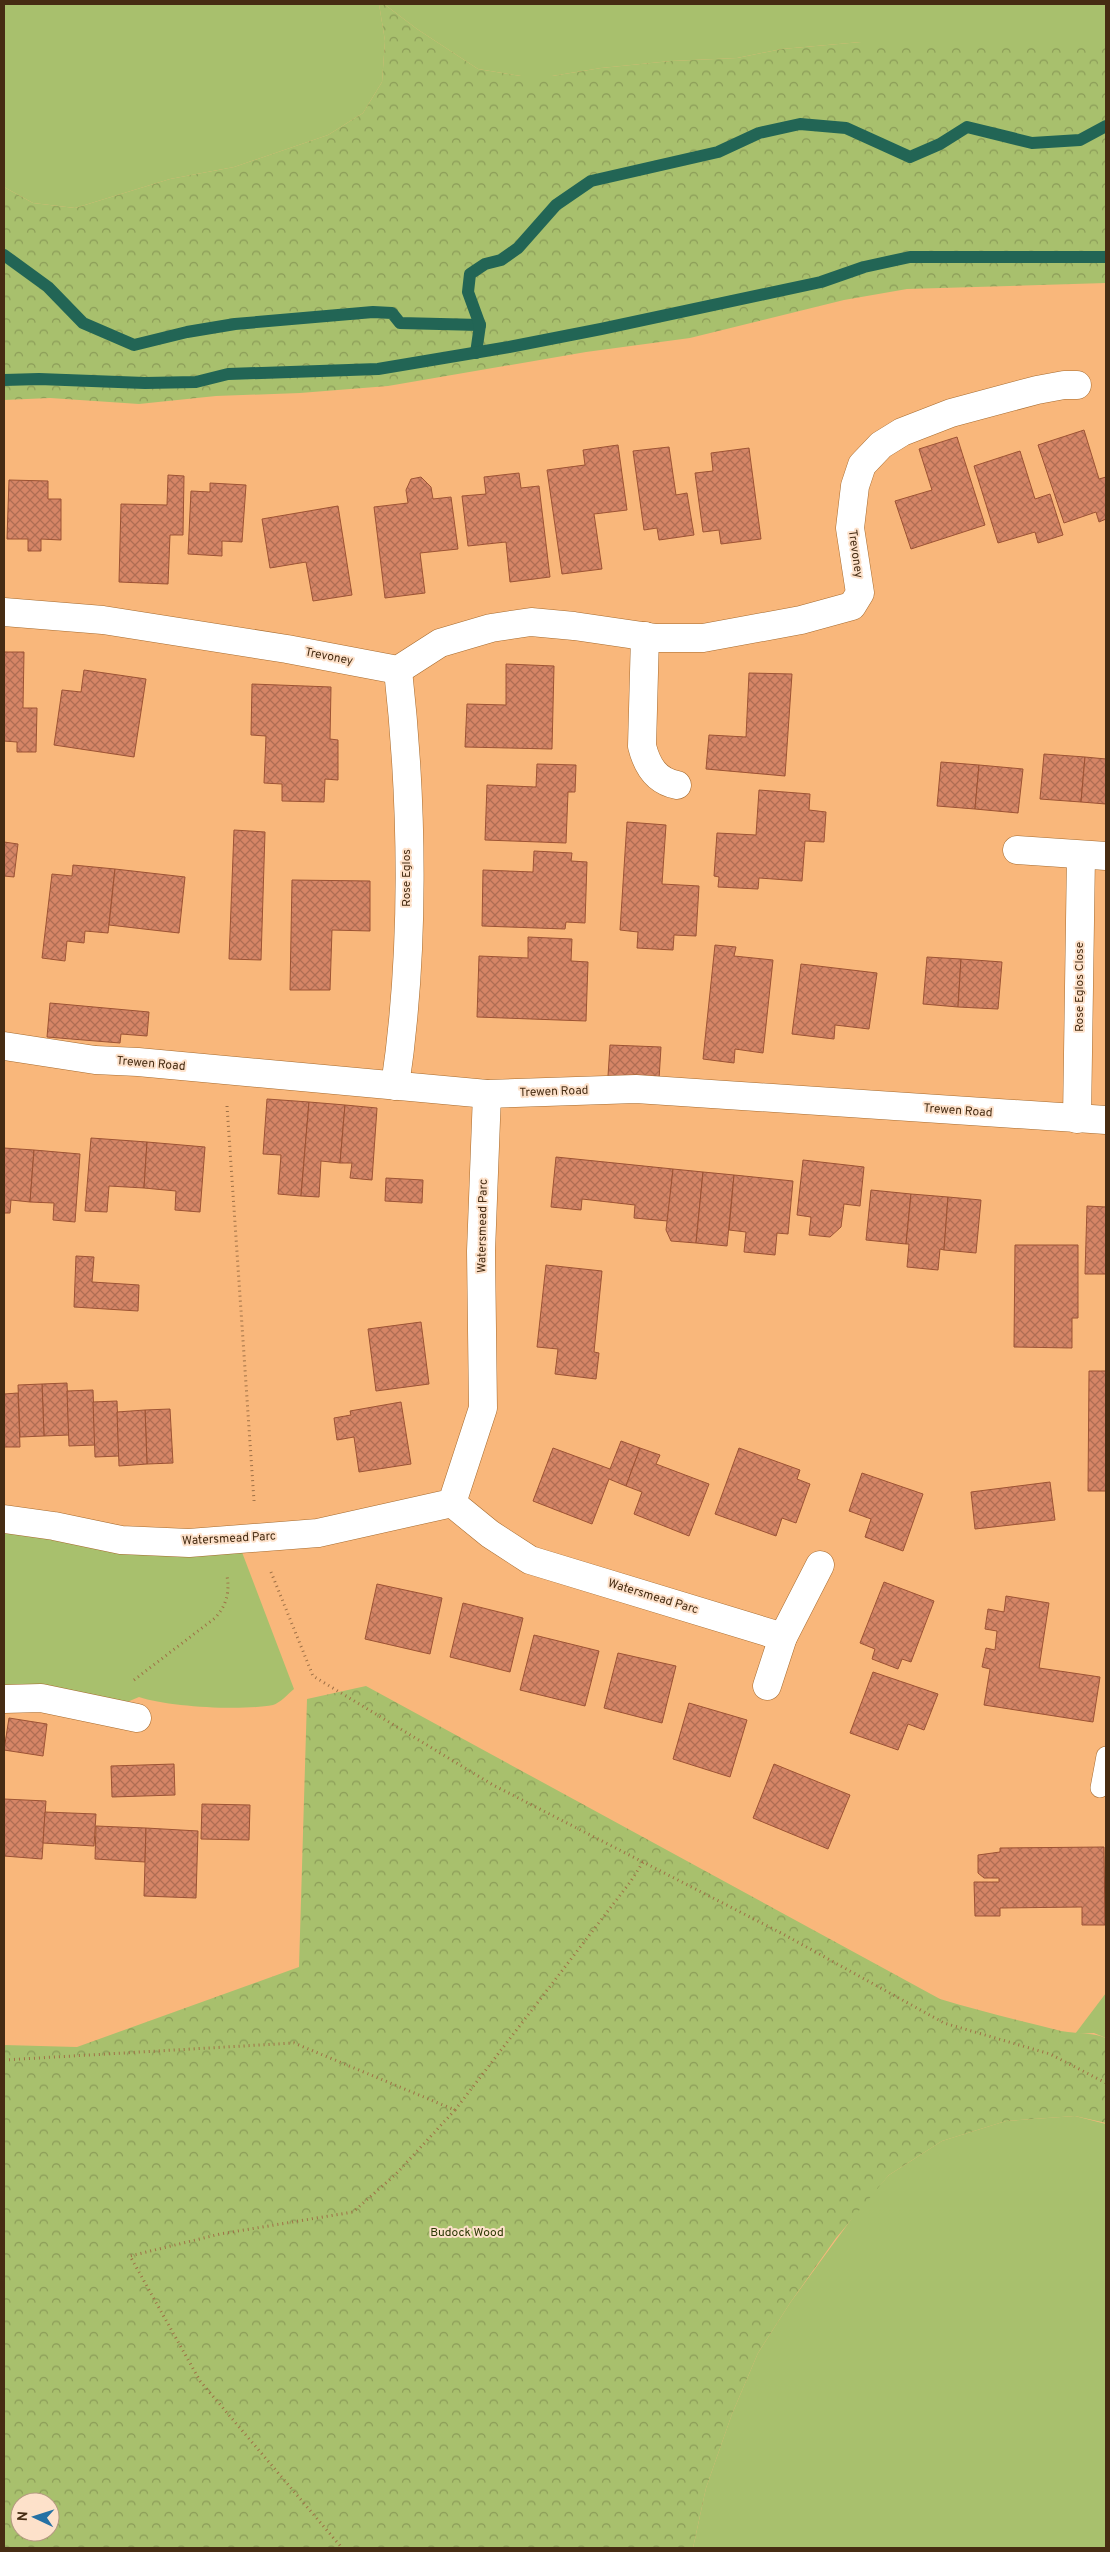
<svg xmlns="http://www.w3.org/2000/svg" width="1110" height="2552" font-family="Overpass,sans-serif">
<defs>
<pattern id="forest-crowns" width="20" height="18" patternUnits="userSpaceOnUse" patternTransform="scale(1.25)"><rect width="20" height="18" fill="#a8c06d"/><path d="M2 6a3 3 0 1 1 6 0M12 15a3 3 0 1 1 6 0" fill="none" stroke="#8b9c58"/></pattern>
<pattern id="building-cross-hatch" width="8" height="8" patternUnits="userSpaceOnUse" patternTransform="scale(1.25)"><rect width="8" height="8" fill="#d58566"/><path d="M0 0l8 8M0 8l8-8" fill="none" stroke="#af6d53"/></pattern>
</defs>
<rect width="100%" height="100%" fill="#f9b77b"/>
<g fill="#a8c06d">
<polygon points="4,4 379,4 385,41 382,82 363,113 328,135 234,167 170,179 75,208 33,203 4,187"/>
<polygon points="384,4 1106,4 1106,42 861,42 782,49 737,58 671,61 601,68 552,76 521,76 478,69 417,29"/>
<path d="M4,1525L240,1547L294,1689C288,1694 280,1703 273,1705C241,1711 169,1707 139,1697L120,1705L4,1690Z"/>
<polygon points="1106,1993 1106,2038 1094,2033 1075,2034"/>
<polygon points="1075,2116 1106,2124 1106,2548 693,2548 706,2488 732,2414 758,2353 790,2303 861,2206 889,2175 942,2141 1006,2121"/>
</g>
<g fill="url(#forest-crowns)" fill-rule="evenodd">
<polygon points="379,4 384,4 417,29 478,69 521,76 552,76 601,68 671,61 737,58 782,49 861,42 1106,42 1106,283 907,289 844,300 690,338 586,352 388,386 300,393 216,396 139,404 50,398 4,400 4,187 33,203 75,208 170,179 234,167 328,135 363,113 382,82 385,41"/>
<path d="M366,1686L940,1999C980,2011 1020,2021 1061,2031C1076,2034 1091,2032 1106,2038V2123L1075,2116L1006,2121L942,2141L889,2175L836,2238L790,2303L758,2353L732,2414L706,2488L693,2548H4V2045L77,2047L299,1967L307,1699ZM20,2502H50V2532H20Z"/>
</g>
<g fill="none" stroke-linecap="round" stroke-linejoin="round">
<g stroke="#226555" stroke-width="12">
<polyline points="4,255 48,287 83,323 134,345 187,332 235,324 373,312 392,313 400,323 480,325"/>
<polyline points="476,353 480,325 468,292 470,274 485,264 501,260 518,248 556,205 591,181 718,152 759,133 800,124 846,128 910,157 940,144 967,127 1032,143 1080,140 1106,126"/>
<polyline points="4,380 39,379 145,383 196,382 228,374 378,369 509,347 601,329 821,282 864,267 910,257 1106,257"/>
</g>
</g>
<g fill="url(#building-cross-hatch)" stroke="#9d5334">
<polygon points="1084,430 1099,479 1106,477 1106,519 1099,522 1096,512 1064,523 1038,445"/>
<polygon points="957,437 985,525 911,549 895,501 932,490 919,449"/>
<polygon points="618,445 627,510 594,514 602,569 562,574 547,470 585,465 583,450"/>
<polygon points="669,447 676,495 687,493 694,535 659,540 657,528 644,530 633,451"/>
<polygon points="749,448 761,539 721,544 719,530 703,532 695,473 713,471 711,453"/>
<polygon points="1020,451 1035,499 1050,494 1063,535 1038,543 1035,532 998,543 974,466"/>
<polygon points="519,473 521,488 539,486 550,577 510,582 506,542 468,546 462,496 486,494 484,477"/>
<polygon points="168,475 184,476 183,535 170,535 168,584 119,582 121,504 167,505"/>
<polygon points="421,477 431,487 433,499 451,497 458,549 420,553 425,593 385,598 374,507 408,503 406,490 411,479"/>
<polygon points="9,480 48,481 48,499 61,499 61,540 41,539 41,551 28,551 28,539 7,539"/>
<polygon points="210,483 246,485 242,542 222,541 222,556 188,554 191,491 210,492"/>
<polygon points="338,506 352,595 313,601 306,562 270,568 262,519"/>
<polygon points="4,652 24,652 23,708 37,708 36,752 17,752 17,742 4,741"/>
<polygon points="506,664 554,666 552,749 465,747 467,704 506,705"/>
<polygon points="84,670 146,679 134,757 54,745 62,690 81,692"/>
<polygon points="749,673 792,674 785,776 706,769 709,735 746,737"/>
<polygon points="252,684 331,687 330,739 338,740 338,780 325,779 324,802 282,801 282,784 264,783 266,736 251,735"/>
<polygon points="1044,754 1085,757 1081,802 1040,799"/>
<polygon points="1085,757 1106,759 1106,804 1081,802"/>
<polygon points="941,762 979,765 975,809 937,806"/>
<polygon points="537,764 576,765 575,792 568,792 566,843 485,840 487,785 536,787"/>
<polygon points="979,765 1023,769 1018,813 975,809"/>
<polygon points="759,790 810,794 809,810 826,812 824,842 805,841 802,881 759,878 758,889 718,887 719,877 714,876 717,833 756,835"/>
<polygon points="627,822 666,825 662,884 699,886 696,936 674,935 673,950 637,948 638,932 620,930"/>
<polygon points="234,830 265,832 261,960 229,959"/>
<polygon points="4,842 18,844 14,877 4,876"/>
<polygon points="534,851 572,853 571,861 587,862 585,923 566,922 565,929 482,926 483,870 533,872"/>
<polygon points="73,865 115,869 108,933 85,931 84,943 67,941 65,961 42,958 52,874 72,876"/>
<polygon points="115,869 185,877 179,933 109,925"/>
<polygon points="292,880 370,881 370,931 332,930 330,990 290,990"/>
<polygon points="528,937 572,939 571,961 588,962 586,1021 477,1017 479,956 528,958"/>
<polygon points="715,945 736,947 734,956 773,960 763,1053 735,1049 734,1063 703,1059"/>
<polygon points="927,957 961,959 958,1007 923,1004"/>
<polygon points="961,959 1002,962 998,1009 958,1007"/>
<polygon points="801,964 877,973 869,1029 835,1025 834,1039 792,1034"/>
<polygon points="50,1003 149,1012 147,1036 121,1034 120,1043 47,1037"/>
<polygon points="610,1045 661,1047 659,1079 608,1076"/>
<polygon points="267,1099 309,1102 301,1196 278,1194 281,1155 263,1154"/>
<polygon points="309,1102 345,1105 340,1163 321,1161 319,1197 301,1196"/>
<polygon points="345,1105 377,1108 372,1180 350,1178 352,1163 340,1163"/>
<polygon points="91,1138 147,1142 144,1188 109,1186 107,1212 85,1211"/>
<polygon points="147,1142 205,1147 200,1212 175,1210 176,1191 144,1188"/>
<polygon points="4,1148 34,1150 30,1202 11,1200 10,1213 4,1213"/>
<polygon points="34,1150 80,1154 75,1222 53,1220 54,1203 30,1202"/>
<polygon points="556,1157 673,1169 668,1221 634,1218 635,1205 582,1199 581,1210 551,1207"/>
<polygon points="803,1160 864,1167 860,1206 844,1204 841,1227 830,1237 809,1235 811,1217 797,1215"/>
<polygon points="673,1169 703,1172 696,1243 671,1241 666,1230"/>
<polygon points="703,1172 734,1175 727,1246 696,1243"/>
<polygon points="734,1175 793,1181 788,1234 777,1233 775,1255 744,1252 746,1232 729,1230"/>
<polygon points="386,1178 423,1180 422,1203 385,1201"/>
<polygon points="871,1190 911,1194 906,1244 866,1240"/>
<polygon points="911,1194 948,1197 944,1250 940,1249 938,1270 907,1267 909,1244 906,1244"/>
<polygon points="948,1197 981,1200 976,1253 944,1250"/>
<polygon points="1087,1206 1106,1207 1106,1274 1085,1274"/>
<polygon points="1015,1245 1078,1245 1078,1318 1072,1318 1072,1348 1014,1347"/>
<polygon points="76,1256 94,1257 92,1282 139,1285 138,1311 74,1307"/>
<polygon points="546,1265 602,1271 594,1352 599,1353 596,1379 555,1374 558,1349 537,1347"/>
<polygon points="421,1322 429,1384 376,1391 368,1329"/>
<polygon points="1089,1371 1106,1371 1106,1491 1088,1491"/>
<polygon points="67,1383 69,1435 44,1436 42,1384"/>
<polygon points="42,1384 44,1436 20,1437 18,1385"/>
<polygon points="93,1390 95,1445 69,1446 67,1391"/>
<polygon points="18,1393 20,1447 4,1447 4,1394"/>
<polygon points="117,1401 119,1456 95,1457 93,1402"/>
<polygon points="401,1402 411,1464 359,1472 354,1437 337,1440 334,1418 351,1415 350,1411"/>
<polygon points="170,1409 173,1463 147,1464 145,1410"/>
<polygon points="145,1410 147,1464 119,1466 117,1412"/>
<polygon points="621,1441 640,1448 626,1486 609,1479 592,1524 533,1501 553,1448 610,1469"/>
<polygon points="640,1448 660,1455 656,1464 709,1484 689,1536 634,1514 642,1492 626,1486"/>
<polygon points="739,1448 800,1470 797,1479 810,1484 796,1523 782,1518 776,1536 715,1514"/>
<polygon points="862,1473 923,1494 903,1551 865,1537 871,1519 849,1511"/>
<polygon points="1050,1482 1055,1520 975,1529 971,1492"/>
<polygon points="884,1582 934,1601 911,1662 902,1659 898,1669 872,1659 875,1649 860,1643"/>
<polygon points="377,1584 442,1598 430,1654 365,1639"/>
<polygon points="1006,1596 1049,1603 1039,1668 1100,1677 1093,1722 984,1705 990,1669 982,1667 986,1648 995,1650 997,1631 985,1629 988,1609 1004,1612"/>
<polygon points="463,1603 523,1618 510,1672 450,1657"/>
<polygon points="534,1635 599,1651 585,1706 520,1690"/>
<polygon points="618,1653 676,1666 662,1723 604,1708"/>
<polygon points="873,1672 938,1694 924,1730 908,1724 898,1750 850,1733"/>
<polygon points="689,1703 747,1720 730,1777 673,1759"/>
<polygon points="9,1718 47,1724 43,1756 4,1750"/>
<polygon points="174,1764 175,1795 112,1797 111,1766"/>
<polygon points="774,1764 850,1795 828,1849 753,1818"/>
<polygon points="4,1799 46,1801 42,1859 4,1856"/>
<polygon points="202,1804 250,1805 249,1840 201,1839"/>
<polygon points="45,1812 96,1814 94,1846 43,1843"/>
<polygon points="96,1826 146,1828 145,1862 95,1859"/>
<polygon points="146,1828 198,1831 196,1898 144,1896"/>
<polygon points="1104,1847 1105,1925 1082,1925 1082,1907 1000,1908 1000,1916 975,1916 974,1882 999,1882 999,1878 984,1878 978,1873 978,1855 1000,1852 1000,1848"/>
</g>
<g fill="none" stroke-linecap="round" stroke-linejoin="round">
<g stroke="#a66a2d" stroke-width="20">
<polyline id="service" points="1100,1788 1106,1756"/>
</g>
<g stroke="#a66a2d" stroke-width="29">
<g id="minor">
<polyline points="4,612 103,620 287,649 398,670 440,643 491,628 531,622 574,626 656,638 703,638 801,620 852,606 860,593 850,528 855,486 862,465 881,445 902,432 951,413 1037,390 1064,385 1077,385"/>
<path d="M645,636L642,746C647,766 656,781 677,785"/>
<polyline points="1017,850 1106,856"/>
<path d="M395,1086C415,953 413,804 398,670"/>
<polyline points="1077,1119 1081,855"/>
<polyline points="452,1503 490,1534 530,1560 783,1637"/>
<polyline points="4,1519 54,1526 121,1540 189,1543 318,1533 452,1503 483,1408 481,1251 487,1094"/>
<polyline points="767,1686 783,1637 820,1565"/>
<polyline points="4,1699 41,1698 137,1718"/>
</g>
</g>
<g stroke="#a66a2d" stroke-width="29">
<polyline id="tertiary" points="4,1046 95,1060 138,1062 487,1094 636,1089 1106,1120"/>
</g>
<g stroke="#9e7046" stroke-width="3" stroke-dasharray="1 4" stroke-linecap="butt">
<polyline points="227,1106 254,1501"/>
<polyline points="271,1572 313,1676 493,1785 783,1934 944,2023 1050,2054 1106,2083"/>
<path d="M134,1680L215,1618C226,1606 230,1593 227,1576"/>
<polyline points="4,2060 294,2043 455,2110 396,2174 353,2212 220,2234 130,2256 200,2381 342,2548"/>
<polyline points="455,2110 631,1881 643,1862"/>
</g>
<use href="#service" stroke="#fff" stroke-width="19"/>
<use href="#minor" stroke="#fff" stroke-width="28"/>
<use href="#tertiary" stroke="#fff" stroke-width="28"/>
</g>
<g text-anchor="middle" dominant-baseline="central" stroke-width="4" stroke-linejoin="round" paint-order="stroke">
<g font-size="12" fill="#462c13" stroke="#fde1ca">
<text transform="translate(855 554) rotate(82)">Trevoney</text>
<text transform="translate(329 657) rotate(11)">Trevoney</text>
<text transform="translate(407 878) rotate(-90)">Rose Eglos</text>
<text transform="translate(1080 987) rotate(-90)">Rose Eglos Close</text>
<text transform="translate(151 1064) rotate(5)">Trewen Road</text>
<text transform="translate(554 1092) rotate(-2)">Trewen Road</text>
<text transform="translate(958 1111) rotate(4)">Trewen Road</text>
<text transform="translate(483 1226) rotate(-89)">Watersmead Parc</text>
<text transform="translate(229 1539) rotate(-3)">Watersmead Parc</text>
<text transform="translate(653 1597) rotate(17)">Watersmead Parc</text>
</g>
<g font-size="12" fill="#2d3906" stroke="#fde1ca">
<text x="467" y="2233">Budock Wood</text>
</g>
</g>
<rect width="1110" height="2552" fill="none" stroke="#462c13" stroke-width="10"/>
<g transform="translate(35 2517) rotate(274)"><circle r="24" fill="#fde1ca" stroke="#b49981"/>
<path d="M0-4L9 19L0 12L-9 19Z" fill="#2571a4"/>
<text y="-8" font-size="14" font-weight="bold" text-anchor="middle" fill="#462c13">N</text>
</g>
</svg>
